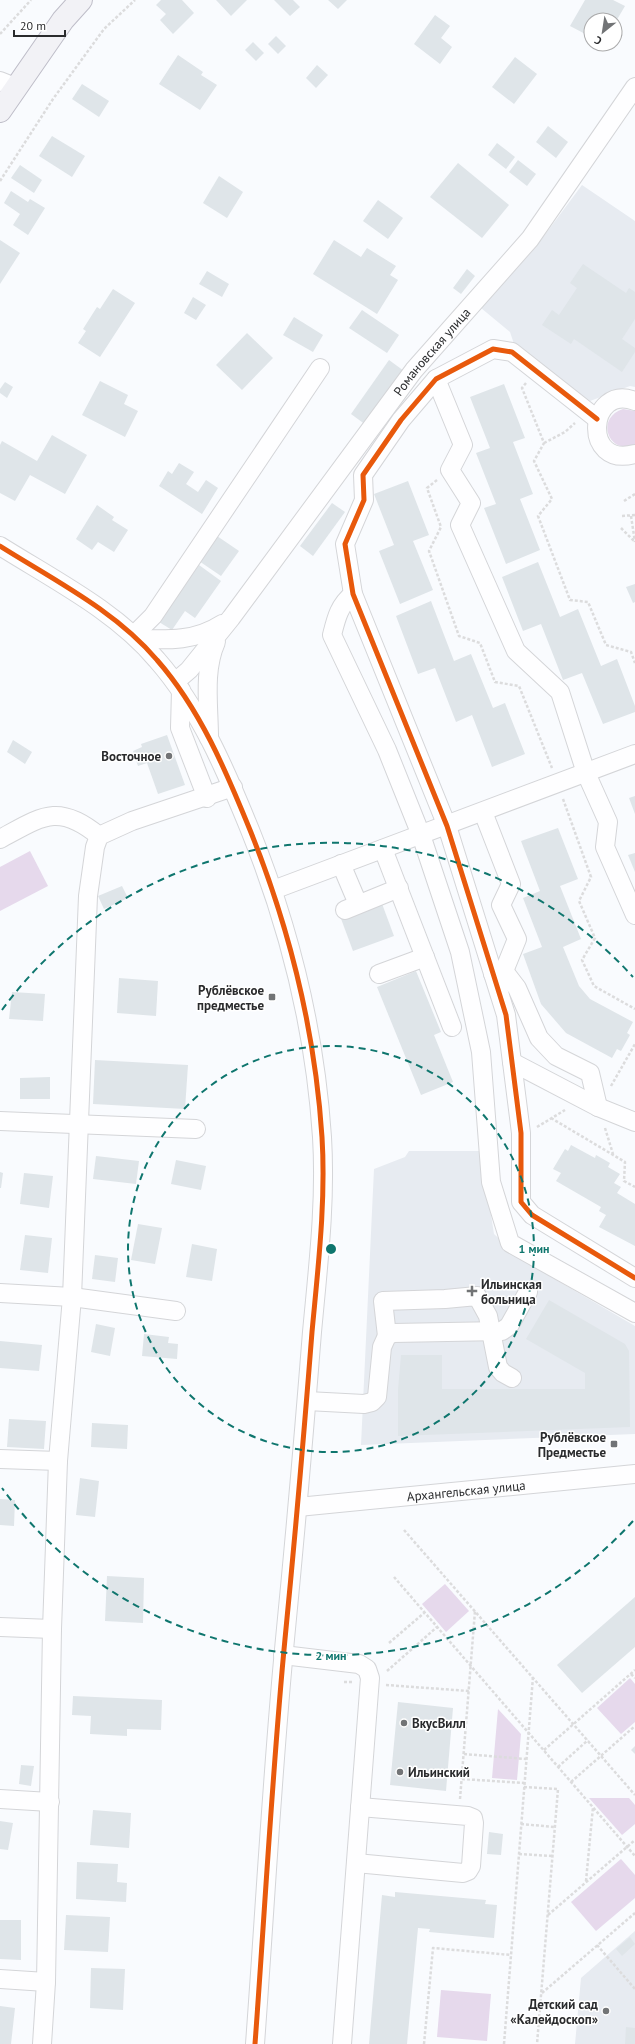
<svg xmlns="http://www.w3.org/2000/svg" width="635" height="2044" font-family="'PT Sans',sans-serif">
<rect width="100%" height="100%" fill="#f9fbfe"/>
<g fill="#e7ebf1">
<polygon points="582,185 635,221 635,387 630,386 590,401 515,347 510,332 481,308 535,248"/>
<polygon points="409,1151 481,1151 494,1234 522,1260 635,1326 635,1434 361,1445 374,1169 405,1157"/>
<polygon points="635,1931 635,2044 575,2044 581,1978"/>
</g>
<g fill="#e6d9ec">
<path d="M623,409L635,411V444C611,457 593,419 623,409Z"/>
<polygon points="30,851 48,886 0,911 0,867"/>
<polygon points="445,1584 469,1611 446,1632 422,1604"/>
<polygon points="630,1678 635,1684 635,1722 621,1734 597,1708"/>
<polygon points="498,1709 521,1734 517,1780 492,1778"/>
<polygon points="589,1798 629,1798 635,1805 635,1824 622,1835"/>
<polygon points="621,1859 635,1875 635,1898 596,1931 571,1902"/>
<polygon points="441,1990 491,1994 487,2041 437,2037"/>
</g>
<g fill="#dfe5e9">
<polygon points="161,0 182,0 194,13 173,34 160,20 166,14 156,5"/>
<polygon points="216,0 247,0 231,16"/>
<polygon points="274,0 293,0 300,7 290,16"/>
<polygon points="328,0 347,0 338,9"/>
<polygon points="585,0 613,0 625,6 615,23 615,20 591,20 591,37 570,26"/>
<polygon points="435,15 450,26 441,38 452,47 440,64 414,44"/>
<polygon points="276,36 286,46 278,54 268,44"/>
<polygon points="253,42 264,53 256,61 245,50"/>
<polygon points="178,55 203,72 201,75 217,85 200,110 159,84"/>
<polygon points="515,57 537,74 514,104 492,87"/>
<polygon points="317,65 328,75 316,88 306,78"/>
<polygon points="82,84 109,101 99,117 72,99"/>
<polygon points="548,126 568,142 556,158 536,142"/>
<polygon points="52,136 85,156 72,177 39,156"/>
<polygon points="497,143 515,157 506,169 488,155"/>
<polygon points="518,160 536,174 527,186 509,172"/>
<polygon points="458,163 509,205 482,238 430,197"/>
<polygon points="20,165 42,180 34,193 11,178"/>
<polygon points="219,176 243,192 227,218 203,203"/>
<polygon points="11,191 28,202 30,199 45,208 28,235 13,225 20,214 4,203"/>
<polygon points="378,200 403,218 388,239 363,221"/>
<polygon points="0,240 20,253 0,284"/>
<polygon points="334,240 361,257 367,248 396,266 390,275 398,280 377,314 313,274"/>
<polygon points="583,264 626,293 629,288 635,292 635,319 622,339 635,348 635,352 622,372 574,339 571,344 542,325 552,310 559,315 577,288 570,283"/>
<polygon points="467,269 475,276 461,294 453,288"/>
<polygon points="207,271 229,284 222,297 199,284"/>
<polygon points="113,289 135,303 100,357 78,343 86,331 83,329 97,307 100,309"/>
<polygon points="193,297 206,305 196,320 184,313"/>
<polygon points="362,310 399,335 387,353 349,328"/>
<polygon points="294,317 323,335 313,352 283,335"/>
<polygon points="247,333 273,358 242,390 216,365"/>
<polygon points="389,360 404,371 366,425 351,414"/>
<polygon points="100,381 128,395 124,404 138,411 125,437 82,415"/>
<polygon points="5,382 13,387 7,398 0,393 0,389"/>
<polygon points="504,384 525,438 513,442 533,494 520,499 540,550 506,564 484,508 496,504 476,453 490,448 470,397"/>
<polygon points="52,435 87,455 65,494 30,475 15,501 0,493 0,445 2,441 37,461"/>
<polygon points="179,463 194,472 186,484 198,492 206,480 218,488 202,514 159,486 168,471 172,474"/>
<polygon points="408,481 429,535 413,541 433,590 400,604 379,551 394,545 374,494"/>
<polygon points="332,503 345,512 313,556 300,546"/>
<polygon points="97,505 114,517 112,520 128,530 114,552 98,542 92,550 76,539"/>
<polygon points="217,536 239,551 221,576 199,561"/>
<polygon points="538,562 560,617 578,609 601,666 617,659 635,706 635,712 603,724 582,673 563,680 541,624 523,631 502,577"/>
<polygon points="199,565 221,581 195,618 185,611 172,630 159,622"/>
<polygon points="635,584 635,602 633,603 626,587"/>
<polygon points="431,601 454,661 471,654 493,708 505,703 525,754 492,767 472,715 456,722 435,668 418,674 396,616"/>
<polygon points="167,735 185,785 158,794 147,763 138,766 133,751 142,747 141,744"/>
<polygon points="13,740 32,752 25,764 7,752"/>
<polygon points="635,796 635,814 629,798"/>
<polygon points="558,828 578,879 560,886 581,939 563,947 579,986 590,999 633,1022 627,1033 630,1035 621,1051 617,1049 612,1058 566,1033 541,1004 523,954 542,947 523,898 540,891 521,841"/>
<polygon points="635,853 635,872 628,855"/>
<polygon points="122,886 128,898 104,909 98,896"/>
<polygon points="381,901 394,936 353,951 340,916"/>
<polygon points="416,971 441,1032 434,1035 453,1082 421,1095 377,987"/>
<polygon points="119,978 158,981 156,1016 117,1013"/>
<polygon points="12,992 45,994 43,1021 9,1019"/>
<polygon points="95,1060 188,1065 185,1109 93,1104"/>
<polygon points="50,1077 50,1099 20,1099 20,1078"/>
<polygon points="571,1145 595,1158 596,1155 610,1163 608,1167 620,1174 614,1183 621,1187 617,1193 635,1204 635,1246 599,1227 606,1215 599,1211 601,1207 556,1181 561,1173 553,1169 565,1149 568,1151"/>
<polygon points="96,1156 139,1161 136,1184 93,1179"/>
<polygon points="176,1160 206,1166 201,1190 171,1184"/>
<polygon points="0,1172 3,1173 1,1188 0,1188"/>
<polygon points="24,1173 53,1176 49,1208 20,1204"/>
<polygon points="138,1224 162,1228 155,1264 131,1260"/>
<polygon points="25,1235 52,1238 48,1273 20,1270"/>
<polygon points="192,1244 217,1249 212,1281 186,1277"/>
<polygon points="95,1255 118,1258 115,1282 92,1279"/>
<polygon points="549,1300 625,1344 629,1351 630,1427 398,1436 398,1390 401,1355 442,1355 442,1389 585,1389 585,1373 526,1339"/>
<polygon points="96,1324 115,1328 110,1356 91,1352"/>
<polygon points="144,1334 169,1337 168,1343 178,1344 177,1359 142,1356"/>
<polygon points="0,1341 42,1345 39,1371 0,1368"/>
<polygon points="9,1419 46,1421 44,1449 7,1447"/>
<polygon points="92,1423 128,1425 127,1449 91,1447"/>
<polygon points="80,1478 99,1481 95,1517 76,1515"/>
<polygon points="0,1499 15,1500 14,1526 0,1525"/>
<polygon points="107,1576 144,1578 143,1623 105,1621"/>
<polygon points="635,1597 635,1647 582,1693 557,1665"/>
<polygon points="73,1696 162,1700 161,1730 127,1729 127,1736 90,1734 91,1716 72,1715"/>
<polygon points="398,1702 453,1708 446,1791 390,1785"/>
<polygon points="635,1746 635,1754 631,1750"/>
<polygon points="21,1765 34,1766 31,1786 19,1784"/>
<polygon points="93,1810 131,1813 129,1848 90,1845"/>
<polygon points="0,1821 13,1823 8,1850 0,1849"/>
<polygon points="489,1832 503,1834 501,1855 487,1854"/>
<polygon points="77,1862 118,1864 117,1882 127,1883 126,1902 76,1899"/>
<polygon points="395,1892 486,1900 485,1904 497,1905 494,1938 429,1932 430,1929 418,1928 407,2044 369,2044 382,1895 395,1897"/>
<polygon points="66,1915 110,1917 108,1952 64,1950"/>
<polygon points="0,1920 21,1920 21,1960 0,1959"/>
<polygon points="630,1937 635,1944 622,1956 616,1949"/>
<polygon points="91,1968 125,1969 123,2010 90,2008"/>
<polygon points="0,2006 15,2008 11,2044 0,2044"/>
<polygon points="626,2027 635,2028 635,2044 625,2044"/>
</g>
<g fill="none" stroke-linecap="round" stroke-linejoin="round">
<g stroke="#d4d5d8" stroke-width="20">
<g id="minor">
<polyline points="0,81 15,87"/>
<polyline points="436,379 463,445 450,470 471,503 460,525 516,651 560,692 586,773 608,822 605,847 635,915"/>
<path d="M635,401C588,383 581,469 635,454"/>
<polyline points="597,419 512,352 493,349 436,379 401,420 363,475 364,500 345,544 353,594 447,826 506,1015 521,1133 521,1202 532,1215 635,1278"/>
<path d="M0,546C54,580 116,611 157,660C200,709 226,771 250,830C290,929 315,1031 322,1137C326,1202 318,1267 312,1332C304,1434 295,1537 285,1639C272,1774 265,1909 255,2044"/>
<path d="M353,594C339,605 336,619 332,635L387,750L421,835L460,952L481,1052L491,1182L510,1243L635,1313"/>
<polyline points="134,635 153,616 320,368"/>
<path d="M139,639C169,640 196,641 222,624"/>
<path id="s1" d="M175,682L189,670L231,618L414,370L530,239L635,87"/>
<polyline points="181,690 180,728 207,798"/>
<path d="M209,738C209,706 203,671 216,642"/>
<polyline points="483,812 511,884 501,905 517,939 504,971 493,974"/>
<path d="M0,839C41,817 58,802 99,836"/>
<polyline points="383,849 452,1027"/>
<polyline points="341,864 358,904"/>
<polyline points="273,890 635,754"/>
<polyline points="345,910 399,888"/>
<polyline points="504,971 517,988 539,1038 556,1056 590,1073 598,1107"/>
<polyline points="379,974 425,957"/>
<polyline points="512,1062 598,1107 635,1122"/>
<polyline points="0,1121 196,1129"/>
<polyline points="0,1293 72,1297 176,1311"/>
<polyline points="387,1336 383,1301 445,1299 477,1296 488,1316 498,1367 503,1373 512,1378"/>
<polyline points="307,1401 364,1404 372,1402 377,1397 382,1347 387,1336 393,1333 502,1331 509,1326 528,1292"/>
<polyline points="0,1459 58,1461"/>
<path id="s2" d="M298,1507L635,1474"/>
<polyline points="0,1627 52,1629"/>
<polyline points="283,1655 359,1664 367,1669 370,1678 342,2044"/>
<polyline points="0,1799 50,1802"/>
<polyline points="356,1863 463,1873 468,1871 471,1866 474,1823 473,1818 468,1816 360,1807"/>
<polyline points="0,1979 46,1982"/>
<polyline points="42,2044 46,1982 52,1629 58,1461 72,1297 88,896 95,847 99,836 132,821 233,787"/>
</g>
</g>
<g stroke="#bebdc8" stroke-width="24">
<polyline id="major" points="0,111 63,20 81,0"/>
</g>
<g stroke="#dcdcdd" stroke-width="2.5" stroke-dasharray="3 2" stroke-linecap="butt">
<polyline points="0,34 31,0"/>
<polyline points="0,181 53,99 104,29 135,0"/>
<polyline points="526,383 522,388 544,443 534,461 552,499 538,516 570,600 588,602 606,645 631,652 635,663"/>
<polyline points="544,443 565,432 575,423"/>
<polyline points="437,480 427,488 441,527 429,551 459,636 480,643 495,682 519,686 552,768"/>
<polyline points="624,501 635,494"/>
<polyline points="622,516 635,515"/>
<polyline points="631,516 635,542"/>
<polyline points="621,528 634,541"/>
<polyline points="563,799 591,877 579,901 595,938 582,960 594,986 635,1009"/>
<polyline points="611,1086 635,1044"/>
<polyline points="551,1118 625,1162 624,1181 635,1187"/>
<polyline points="537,1127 565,1110"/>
<polyline points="605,1128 613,1154"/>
<polyline points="404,1530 635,1795"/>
<polyline points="394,1577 635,1856"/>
<polyline points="389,1643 424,1613"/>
<polyline points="387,1671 437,1627"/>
<polyline points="631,1674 635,1678"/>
<polyline points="344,1682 353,1682"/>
<polyline points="386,1685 469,1691"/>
<polyline points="544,1750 635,1670"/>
<polyline points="464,1754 526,1759"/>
<polyline points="558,1767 588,1740"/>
<polyline points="462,1779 524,1783"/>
<polyline points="571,1782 635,1726"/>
<polyline points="524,1787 558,1789 537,2044"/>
<polyline points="460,1799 475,1611"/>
<polyline points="521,1824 555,1827"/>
<polyline points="519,1854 552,1856"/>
<polyline points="586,1881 593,1807"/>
<polyline points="548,1915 635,1840"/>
<polyline points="597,1945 635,1989"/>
<polyline points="542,1993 635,1913"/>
<polyline points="424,2044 433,1948 511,1955"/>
<polyline points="504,2044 533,1677"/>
</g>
<use href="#minor" stroke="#fefeff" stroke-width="18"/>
<use href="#major" stroke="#f2f2f6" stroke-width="22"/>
<g stroke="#fff" stroke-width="8">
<g id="cycleway">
<polyline points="597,419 512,352 493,349 436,379 401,420 363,475 364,500 345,544 353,594 447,826 506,1015 521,1133 521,1202 532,1215 635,1278"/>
<path d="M0,546C54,580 116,611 157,660C200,709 226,771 250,830C290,929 315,1031 322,1137C326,1202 318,1267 312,1332C304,1434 295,1537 285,1639C272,1774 265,1909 255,2044"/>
</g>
</g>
<use href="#cycleway" stroke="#e8590c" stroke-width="5"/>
</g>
<g fill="none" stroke="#0f766e" stroke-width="2" stroke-dasharray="7 5">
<circle cx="331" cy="1249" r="203"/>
<path d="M633 1521A407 407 0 0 1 2 1488M2 1010A407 407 0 0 1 633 977"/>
</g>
<g fill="#727476" stroke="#fff" stroke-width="1.5">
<circle cx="169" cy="756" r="4"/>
<rect x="268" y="993" width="8" height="8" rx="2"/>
<path d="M470 1285h4v4h4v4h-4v4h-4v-4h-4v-4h4z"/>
<rect x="610" y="1440" width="8" height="8" rx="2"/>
<circle cx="404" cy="1723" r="4"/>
<circle cx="400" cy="1772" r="4"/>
<circle cx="606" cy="2011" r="4"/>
</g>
<g text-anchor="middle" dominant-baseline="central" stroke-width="3" stroke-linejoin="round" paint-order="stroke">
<g font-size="13" fill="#2a2b2d" stroke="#fff">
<text stroke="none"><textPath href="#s1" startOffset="419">Романовская улица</textPath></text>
<text stroke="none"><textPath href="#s2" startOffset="169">Архангельская улица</textPath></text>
</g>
<g font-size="13" font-weight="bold" fill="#2a2b2d" stroke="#fff" text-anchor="end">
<text x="161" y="756">Восточное</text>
<text x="264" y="990">Рублёвское<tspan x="264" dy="15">предместье</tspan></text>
<text x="481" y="1284" text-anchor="start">Ильинская<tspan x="481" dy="15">больница</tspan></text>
<text x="606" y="1437">Рублёвское<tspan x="606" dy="15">Предместье</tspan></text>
<text x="412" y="1723" text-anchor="start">ВкусВилл</text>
<text x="408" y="1772" text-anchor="start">Ильинский</text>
<text x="598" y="2004">Детский сад<tspan x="598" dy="15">«Калейдоскоп»</tspan></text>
</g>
</g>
<circle cx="331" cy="1249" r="6" fill="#0f766e" stroke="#fff" stroke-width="2"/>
<g font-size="12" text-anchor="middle" font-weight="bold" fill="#0f766e" stroke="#fff" stroke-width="3" stroke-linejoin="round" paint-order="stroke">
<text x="534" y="1253">1 мин</text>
<text x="331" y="1660">2 мин</text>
</g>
<g transform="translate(603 32) rotate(210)"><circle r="19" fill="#ffffff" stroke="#aaaaab"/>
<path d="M0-3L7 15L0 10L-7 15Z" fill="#727476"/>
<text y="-6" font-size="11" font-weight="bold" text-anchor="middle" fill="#2a2b2d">С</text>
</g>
<path d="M14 30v6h51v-6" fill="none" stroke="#2a2b2d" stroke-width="2"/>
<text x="20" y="30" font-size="12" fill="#2a2b2d" stroke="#ffffff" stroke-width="3" paint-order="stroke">20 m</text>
</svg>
